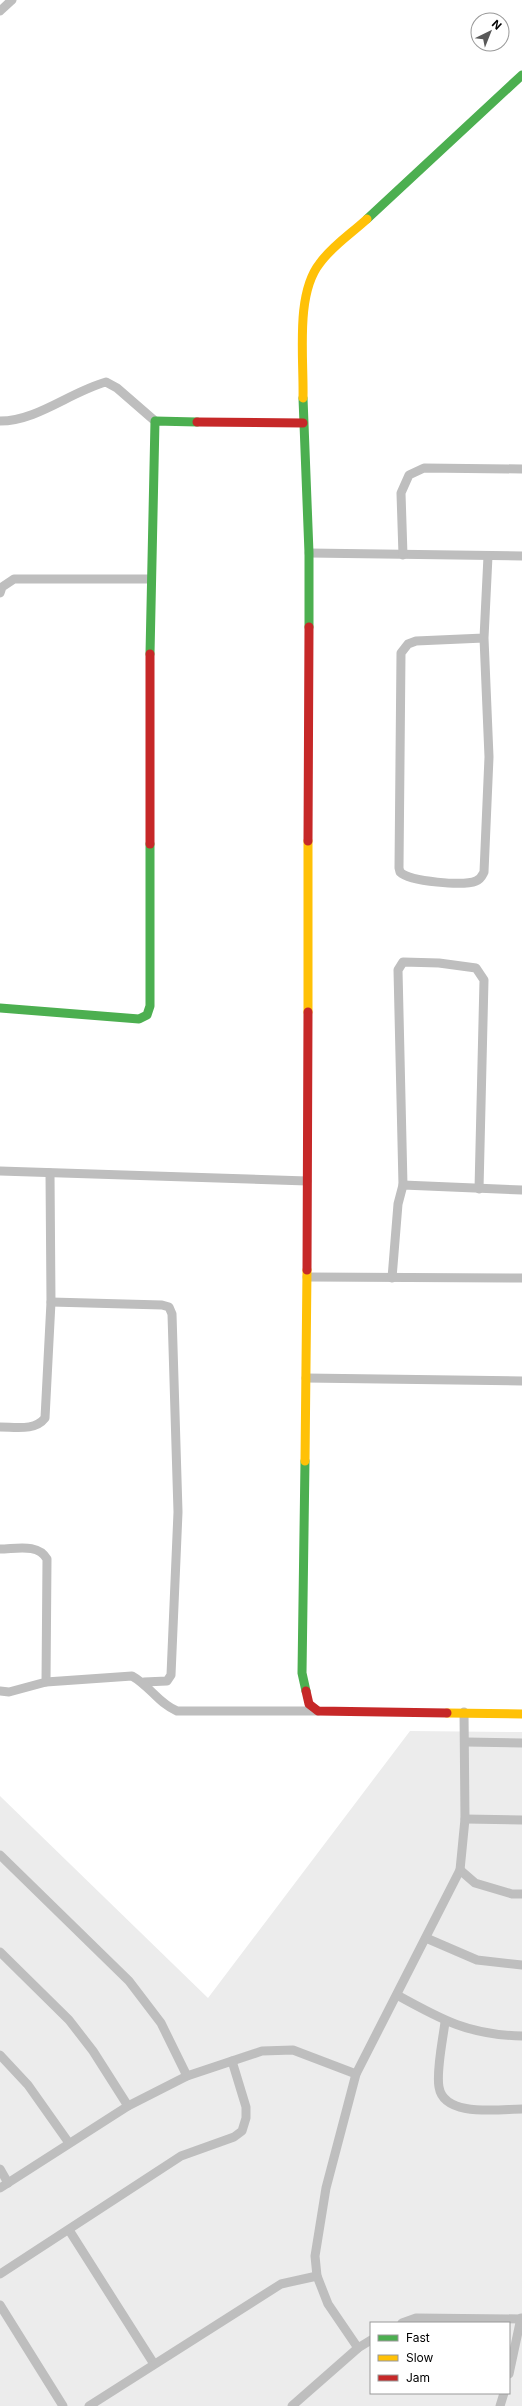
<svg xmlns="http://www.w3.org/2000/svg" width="522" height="2406" font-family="Inter,sans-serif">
<rect width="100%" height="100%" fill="#fff"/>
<path fill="#ececec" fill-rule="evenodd" d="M410,1731L522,1732V2406H0V1796L208,1998ZM371,2323H509V2393H371Z"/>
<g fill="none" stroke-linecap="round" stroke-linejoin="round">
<g stroke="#bebebe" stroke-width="9">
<polyline points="0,11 12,0"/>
<path d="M0,421C37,421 70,392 106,382L117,388L155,421"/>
<polyline points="309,553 522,556"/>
<polyline points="403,555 401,493 409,475 424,468 522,469"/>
<polyline points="0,593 2,587 14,579 150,579"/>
<path d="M484,638L416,641L408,644L401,653L399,868L400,872C410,882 464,886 476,881C481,879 482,876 484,872L489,757L484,638L488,556"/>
<polyline points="0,1171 307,1181"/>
<polyline points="403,1185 398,970 403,962 439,963 476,968 484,980 479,1189"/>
<polyline points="307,1277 522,1278"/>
<polyline points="392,1278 398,1204 403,1185 522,1190"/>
<polyline points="51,1302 162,1305 169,1307 172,1314 178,1512 171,1675 167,1681 144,1682"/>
<polyline points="306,1378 522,1381"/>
<path d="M0,1427C16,1427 35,1431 45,1418L51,1302L50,1173"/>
<path d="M0,1549C16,1549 38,1543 47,1559L46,1682L9,1692L0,1691"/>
<path d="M46,1682L132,1676C150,1686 158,1703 177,1711H318"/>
<polyline points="466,1742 522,1743"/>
<polyline points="465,1819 522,1820"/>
<polyline points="0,1855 129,1981 161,2023 187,2076"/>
<polyline points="460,1870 475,1883 512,1894 522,1894"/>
<polyline points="426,1938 477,1960 522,1965"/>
<polyline points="0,1952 69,2020 93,2051 128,2106"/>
<path d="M397,1995C442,2020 469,2035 522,2036"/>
<path d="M445,2022C443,2039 436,2071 439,2087C444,2118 500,2109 522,2109"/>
<polyline points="0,2055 28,2085 69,2143"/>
<polyline points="0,2169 8,2183"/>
<polyline points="0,2188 128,2106 187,2076 262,2051 293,2050 356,2074"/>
<polyline points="69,2230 154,2364"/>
<polyline points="0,2274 181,2156 234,2137 242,2131 246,2118 246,2107 232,2061"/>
<polyline points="0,2305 63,2406"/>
<polyline points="402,2323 416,2318 522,2319"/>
<polyline points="358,2348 328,2304 317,2276 315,2256 326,2188 356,2074 460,1870 465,1819 464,1712"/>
<polyline points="509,2374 521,2318"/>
<polyline points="89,2406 281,2284 317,2276"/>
<polyline points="292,2406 358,2348 371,2340"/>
<polyline points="500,2406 504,2393"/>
</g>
<g stroke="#4caf50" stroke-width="9">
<polyline points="367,219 522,75"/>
<polyline points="303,398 309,553 309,627"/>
<polyline points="150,654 155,421 197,422"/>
<polyline points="0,1008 139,1019 147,1015 150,1006 150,844"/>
<polyline points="305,1461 302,1673 306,1691"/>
</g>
<g stroke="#ffc107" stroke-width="9">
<path d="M303,398C304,358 295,294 320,263C332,246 352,233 367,219"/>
<polyline points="308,1012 308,841"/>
<polyline points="305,1461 307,1270"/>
<polyline points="447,1713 522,1714"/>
</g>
<g stroke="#c62828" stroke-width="9">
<polyline points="197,422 303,423"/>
<polyline points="150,654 150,844"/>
<polyline points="308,841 309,627"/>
<polyline points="307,1270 308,1012"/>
<polyline points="306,1691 309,1704 318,1711 447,1713"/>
</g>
</g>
<rect x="370" y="2322" width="140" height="72" fill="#ffffff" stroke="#999999"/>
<rect x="378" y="2335" width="20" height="6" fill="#4caf50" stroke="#999999"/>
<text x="406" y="2342" font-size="12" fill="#000000">Fast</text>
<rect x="378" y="2355" width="20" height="6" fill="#ffc107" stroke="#999999"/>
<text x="406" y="2362" font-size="12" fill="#000000">Slow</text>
<rect x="378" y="2375" width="20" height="6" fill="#c62828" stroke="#999999"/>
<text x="406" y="2382" font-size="12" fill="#000000">Jam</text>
<g transform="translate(490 32) rotate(43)"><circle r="19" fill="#ffffff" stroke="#999999"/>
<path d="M0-3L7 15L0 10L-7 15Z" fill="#595959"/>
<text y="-6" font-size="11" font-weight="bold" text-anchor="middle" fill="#000000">N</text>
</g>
</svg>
